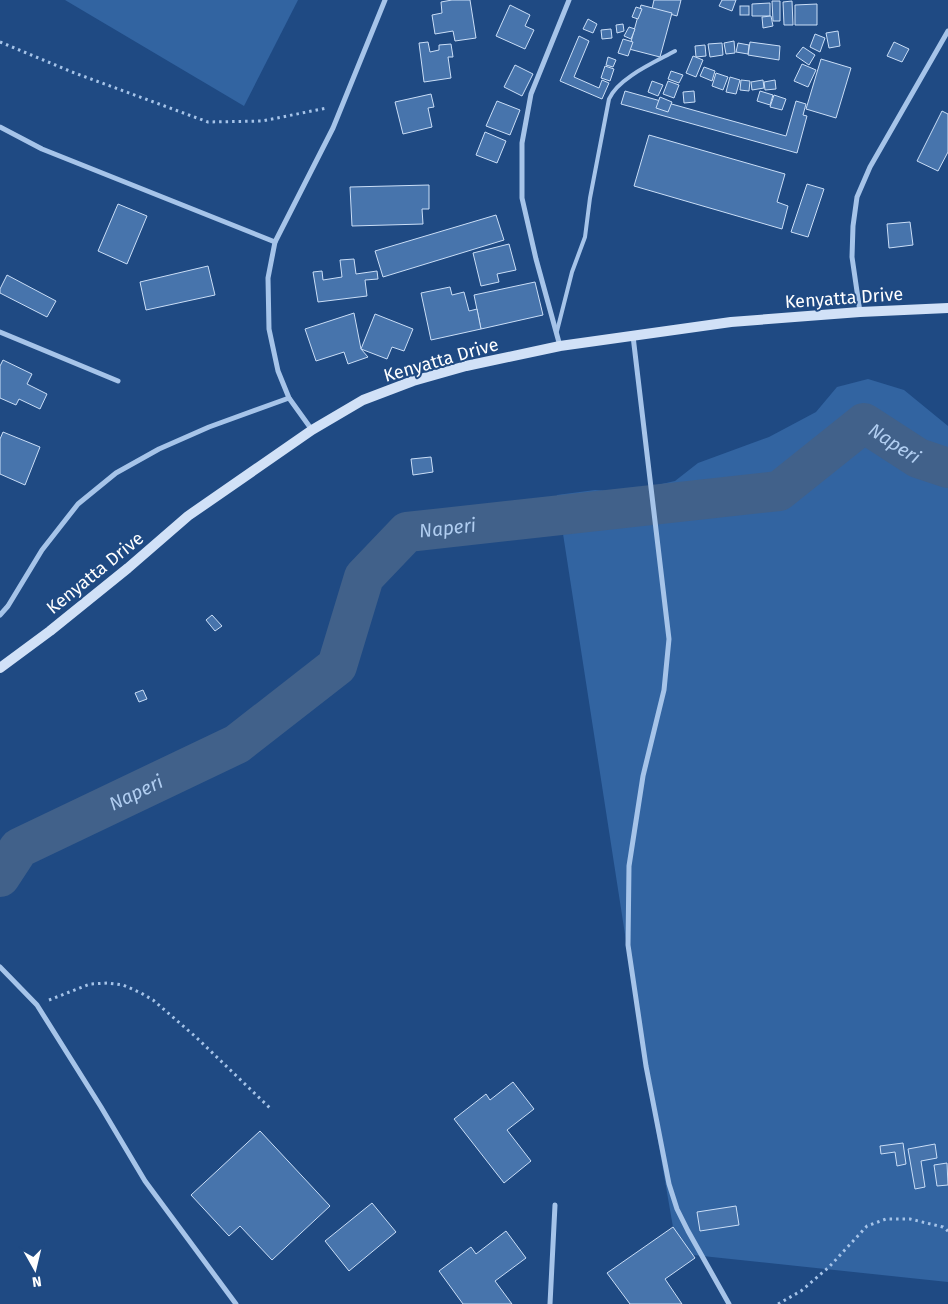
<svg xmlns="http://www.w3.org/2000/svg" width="948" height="1304" font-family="'Fira Sans',sans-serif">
<rect width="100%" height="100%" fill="#1f4a83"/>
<g fill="#3264a1">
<polygon points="65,0 298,0 244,106"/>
<polygon points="868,379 904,390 948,426 948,1282 674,1253 673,1227 648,1083 557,495 595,490 626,492 675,481 698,463 769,437 816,412 837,387"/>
</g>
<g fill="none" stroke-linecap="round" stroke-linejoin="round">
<path stroke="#41618a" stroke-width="40" id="s1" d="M0,877L19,848L237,744L337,666L364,577L407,532L779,491L864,423L918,458L948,468"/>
</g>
<g fill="#4774ac" stroke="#cadef7">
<polygon points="452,0 470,0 476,38 455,41 453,31 435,34 432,15 442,13 441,2"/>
<polygon points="654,0 681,0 677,16 652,9"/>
<polygon points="722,0 736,0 732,11 719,6"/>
<polygon points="772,1 780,1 780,21 773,21"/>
<polygon points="792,1 793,25 784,25 783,2"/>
<polygon points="770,3 770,16 752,16 752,4"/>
<polygon points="817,4 817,25 795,25 795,5"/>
<polygon points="510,5 530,15 525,26 534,30 525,49 496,36"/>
<polygon points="641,5 672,13 660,57 629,49"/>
<rect x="740" y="6" width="9" height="9"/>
<polygon points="636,7 642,9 638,19 632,17"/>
<polygon points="771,16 773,26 763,28 762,17"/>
<polygon points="588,19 597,24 593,33 583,29"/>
<polygon points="623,24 624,31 617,33 616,25"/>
<polygon points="629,27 635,29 631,39 624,36"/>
<polygon points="611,29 612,38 602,39 601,30"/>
<polygon points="838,31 840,46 829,48 826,33"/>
<polygon points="815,34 825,38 820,52 810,47"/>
<polygon points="579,36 589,41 574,77 599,88 602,80 609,83 602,99 560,81"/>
<polygon points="623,39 633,42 628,56 618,53"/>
<polygon points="734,41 735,53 726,54 724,43"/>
<polygon points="428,42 430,52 439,50 439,45 451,44 453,57 448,57 451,78 424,82 419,43"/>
<polygon points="750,42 780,46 779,60 748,55"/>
<polygon points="894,42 909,49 902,62 887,56"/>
<polygon points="722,43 723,55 710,57 708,44"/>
<polygon points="738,43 749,45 748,54 736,52"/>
<polygon points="705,45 706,56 696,57 695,46"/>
<polygon points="803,47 815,55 809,65 796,56"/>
<polygon points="693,56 703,60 696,77 686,73"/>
<polygon points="608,57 616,60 613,67 606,65"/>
<polygon points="821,59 851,68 836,118 806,109"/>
<polygon points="802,64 816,70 808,87 794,81"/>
<polygon points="515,65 533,74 522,96 504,87"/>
<polygon points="605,66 614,69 610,81 601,78"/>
<polygon points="704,67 715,71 712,81 700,76"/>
<polygon points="671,71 683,75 679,83 668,79"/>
<polygon points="716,73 728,77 723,90 712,86"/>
<polygon points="730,77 740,80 736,94 726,92"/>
<polygon points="741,80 750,81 749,91 740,90"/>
<polygon points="763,80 764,88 752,90 751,82"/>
<polygon points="775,80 776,89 765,90 764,82"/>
<polygon points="652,81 663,85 658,96 648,92"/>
<polygon points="668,81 679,85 674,98 663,94"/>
<polygon points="625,91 786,136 796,101 806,104 803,115 807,116 797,153 621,104"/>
<polygon points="694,91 695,102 684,103 683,92"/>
<polygon points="760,91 773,95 770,105 757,101"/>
<polygon points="431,94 434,107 428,108 432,127 403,134 395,102"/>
<polygon points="774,95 786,99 782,110 770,107"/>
<polygon points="660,97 672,102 668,112 656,108"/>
<polygon points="497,101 520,110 510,135 486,126"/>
<polygon points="942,111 948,114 948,152 938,171 917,161"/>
<polygon points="485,132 506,141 497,163 476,155"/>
<polygon points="649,135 785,174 777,202 788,206 782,229 634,186"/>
<polygon points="807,184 824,189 808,237 791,232"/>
<polygon points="429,185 429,209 422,209 423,224 352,226 350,187"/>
<polygon points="118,204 147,216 127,264 98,251"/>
<polygon points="496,215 504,240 383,277 375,251"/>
<polygon points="910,222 913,245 889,248 887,224"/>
<polygon points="509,244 516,270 497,274 499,282 481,286 473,253"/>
<polygon points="354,259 356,274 377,271 378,279 365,280 367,296 318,302 313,272 322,271 323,280 342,277 340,260"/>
<polygon points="208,266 215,295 146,310 140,282"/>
<polygon points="7,275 56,301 47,317 0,293 0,289"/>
<polygon points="535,282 543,315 481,329 474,295"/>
<polygon points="450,287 452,295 464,292 469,311 477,309 481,329 431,340 421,293"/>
<polygon points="354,313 361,349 368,357 348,364 344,352 316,361 305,329"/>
<polygon points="375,314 413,329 404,351 392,347 387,359 361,349"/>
<polygon points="3,360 32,374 27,384 47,394 40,409 19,399 16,405 0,398 0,366"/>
<polygon points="3,432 40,447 25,485 0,474 0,439"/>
<polygon points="431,457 433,472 413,475 411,459"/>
<polygon points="212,615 222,626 215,631 206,620"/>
<polygon points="143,690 147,699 139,702 135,693"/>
<polygon points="513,1082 534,1109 507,1130 531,1161 504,1183 454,1119 486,1094 490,1100"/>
<polygon points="260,1131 330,1206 272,1260 240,1226 229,1236 191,1195"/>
<polygon points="903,1143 906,1164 897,1166 895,1152 881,1154 880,1146"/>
<polygon points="935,1144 937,1158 921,1161 925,1187 915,1189 908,1149"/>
<polygon points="947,1163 948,1185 937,1186 934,1165"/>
<polygon points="372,1203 396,1232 349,1271 325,1241"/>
<polygon points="736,1206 739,1225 700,1231 697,1212"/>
<polygon points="673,1227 695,1258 665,1279 682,1304 630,1304 607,1273"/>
<polygon points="506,1231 526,1258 495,1281 512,1304 463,1304 439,1271 471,1247 476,1254"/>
</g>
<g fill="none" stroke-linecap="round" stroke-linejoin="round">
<g stroke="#a6c4e9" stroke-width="3" stroke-dasharray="2.5 4" stroke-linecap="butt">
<polyline points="0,42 72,72 208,122 262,121 327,108"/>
<polyline points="49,1000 90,984 107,983 123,985 141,993 153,1000 197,1038 271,1109"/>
<polyline points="778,1304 801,1291 829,1267 867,1226 886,1219 910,1219 943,1227 948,1231"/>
</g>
<path stroke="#a6c4e9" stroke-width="4" d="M557,331L572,272L585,237L590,198L609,99C618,78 655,62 675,51"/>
<g stroke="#a6c4e9" stroke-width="5">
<polyline points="0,127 42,149 275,242"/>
<polyline points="860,312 852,257 853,226 857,197 870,167 948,31"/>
<polyline points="0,332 118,381"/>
<polyline points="633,336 669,639 664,690 643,776 629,866 628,945 646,1066 669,1184 677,1209 688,1231 729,1304"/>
<polyline points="560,346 536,259 522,198 522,143 531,94 569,0"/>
<polyline points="312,430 289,398 278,371 269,329 268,278 275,242 333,128 385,0"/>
<polyline points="0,615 8,606 42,550 78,504 116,473 159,449 209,427 289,398"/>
<polyline points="0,967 37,1005 101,1107 145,1181 236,1304"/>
<polyline points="550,1304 555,1205"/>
</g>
<polyline stroke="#d1e1f7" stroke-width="10" points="0,668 50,631 128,568 188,516 312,430 363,400 413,381 466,366 560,346 731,322 860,312 948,308"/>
</g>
<g text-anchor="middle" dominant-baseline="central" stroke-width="4" stroke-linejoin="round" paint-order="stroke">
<g font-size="18" fill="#fff" stroke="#1f4a83">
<text transform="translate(844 298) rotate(-4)">Kenyatta Drive</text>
<text transform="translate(441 360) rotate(-16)">Kenyatta Drive</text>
<text transform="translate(95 573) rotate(-39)">Kenyatta Drive</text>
</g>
<g font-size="19" font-style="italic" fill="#b1cef1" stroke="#1f4a83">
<text stroke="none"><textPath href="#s1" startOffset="1078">Naperi</textPath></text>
<text stroke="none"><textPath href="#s1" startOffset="599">Naperi</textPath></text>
<text stroke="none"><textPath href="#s1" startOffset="164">Naperi</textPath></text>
</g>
</g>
<g transform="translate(35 1269) rotate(172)" stroke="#1f4a83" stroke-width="4" paint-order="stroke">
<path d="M0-4L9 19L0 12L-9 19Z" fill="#ffffff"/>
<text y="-8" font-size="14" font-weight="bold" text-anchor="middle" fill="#ffffff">N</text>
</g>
</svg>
